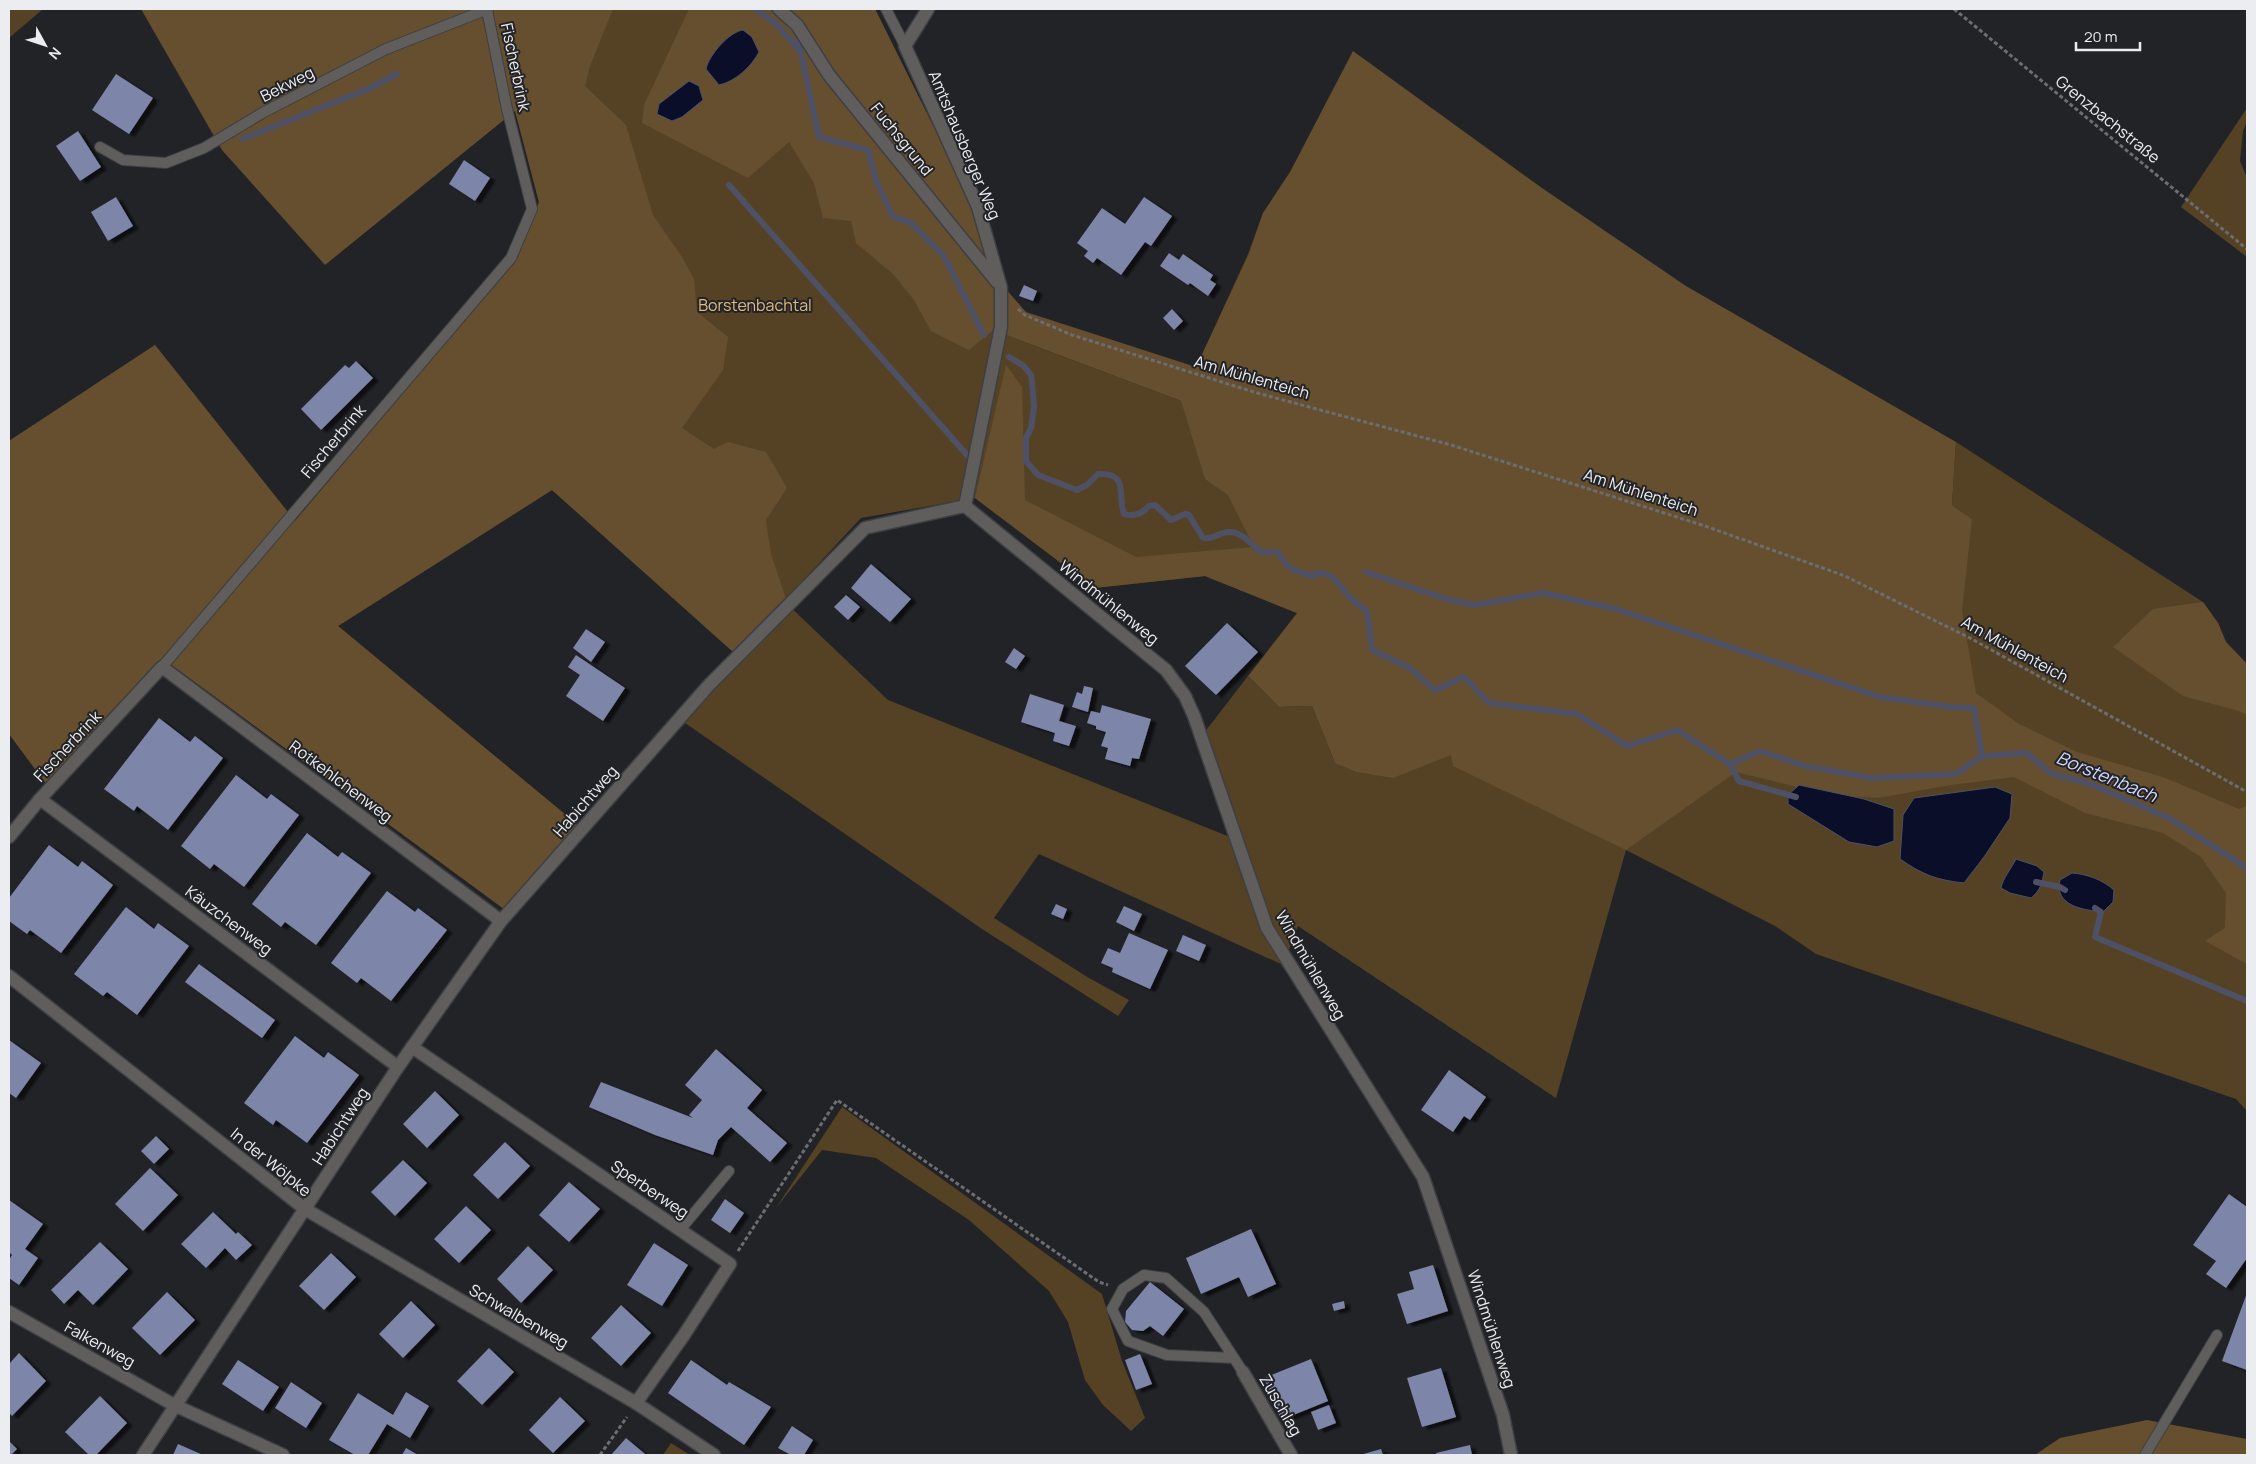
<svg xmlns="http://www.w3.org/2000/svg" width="2256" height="1464" font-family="Manrope,sans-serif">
<defs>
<filter id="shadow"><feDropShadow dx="5.5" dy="3" stdDeviation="1" flood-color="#0009"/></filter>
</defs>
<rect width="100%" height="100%" fill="#222327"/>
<g fill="#554225" fill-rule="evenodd">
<polygon points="9,9 43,9 9,38"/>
<path d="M561,9H875L971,202L993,330L1181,401L1248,254L1263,213L1296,200L1972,519L1952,505L1956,442L2203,602L2218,623L2226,642L2247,664V1111L2236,1099L1816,954L1775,926L1626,850L1556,1098L1298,926L1283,965L1039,854L994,918L1089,978L1129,1000L1118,1016L982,929L675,716L733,651L552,490L338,626L578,825L504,909L165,660L9,441L155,345L295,521L518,257L539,202L515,110ZM975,498L1094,588L1205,576L1297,613L1335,763L1312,706L1279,707L1248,676L1204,733L1240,841L888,700L784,601L861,518Z"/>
<polygon points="2247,108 2247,121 2243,131 2240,161 2247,178 2247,257 2181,207"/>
<polygon points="842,1107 1102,1294 1122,1361 1145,1418 1131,1431 1103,1405 1085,1380 1068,1322 1049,1291 969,1220 876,1158 822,1150 776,1208"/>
<polygon points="671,1443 690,1455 663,1455"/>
</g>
<g fill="#654f2f">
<polygon points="141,9 613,9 590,66 585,86 626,125 653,215 682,257 694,279 697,312 728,337 723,370 682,428 714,449 728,442 766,452 787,488 766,520 771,554 786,599 733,652 552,490 338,626 578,825 504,909 165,660 46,784 9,734 9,441 155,345 295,521 518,257 539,202 515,111 325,265 222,150"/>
<polygon points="689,9 875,9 971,202 997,279 1026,312 1196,367 1249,254 1263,213 1290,172 1353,51 1542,188 1686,286 1956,442 1952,505 1972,519 1962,611 1976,693 2019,724 2077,752 2163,777 2239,809 2247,806 2247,964 2205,941 2225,928 2226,893 2201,857 2163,833 2085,813 2014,777 1951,785 1878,798 1805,793 1805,789 1736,772 1626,850 1453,766 1451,755 1393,778 1357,772 1335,763 1312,706 1279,707 1248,676 1297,613 1205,576 1094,588 975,498 1006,365 1022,387 1025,500 1136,557 1254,547 1228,495 1205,479 1181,401 993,330 969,350 931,331 914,300 893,274 856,243 851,221 823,218 814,183 789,142 748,178 642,123 644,105"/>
<polygon points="2203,602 2218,623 2226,642 2247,664 2247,715 2239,711 2183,696 2113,647 2153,609"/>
<polygon points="2147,1420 2247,1439 2247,1455 2035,1455 2060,1438"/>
</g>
<g fill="#0b0e29" stroke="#4e5165">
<path d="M743,30L752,37L759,52C751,67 736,81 719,85L706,69C709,55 729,32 743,30Z"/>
<polygon points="689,81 699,86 703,100 682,117 672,121 657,114 659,104"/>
<polygon points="1799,785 1864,799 1894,809 1894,841 1877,847 1849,842 1788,804 1788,795"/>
<path d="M1995,787L2012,794L2010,818L1984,857L1964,883C1937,880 1923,875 1900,859L1903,815L1914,798Z"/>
<path d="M2016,859L2037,866L2044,872C2042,883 2041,890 2031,898L2010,893L2001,888C2003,878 2011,869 2016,859Z"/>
<path d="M2072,873C2087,874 2103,880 2114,890L2113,902L2103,912C2083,910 2054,906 2060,880Z"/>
</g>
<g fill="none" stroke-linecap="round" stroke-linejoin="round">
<g stroke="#4e5165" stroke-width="6">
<polyline points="756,9 777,25 798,49"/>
<polyline points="798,39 819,137 868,150 876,180 893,217 910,222 944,256 984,335"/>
<polyline points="242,139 368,89 397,74"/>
<polyline points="729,185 967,455"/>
<path d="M1009,357L1024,366L1031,375L1032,382L1034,407L1031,428L1026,438V461L1038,475L1077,490L1087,485L1098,474C1130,472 1117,496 1124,514C1134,517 1142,514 1149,506L1155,505L1171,520L1185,514L1189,515L1203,538C1211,539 1216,536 1223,533C1238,528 1250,542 1260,552H1278C1286,569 1296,572 1314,576L1317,573C1335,573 1337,583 1348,595C1353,601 1360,606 1367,611L1372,650L1410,668L1435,690L1464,677L1489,703L1577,714L1627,746L1677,730L1730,764L1760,751L1805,766L1872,778L1956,774L1982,756L2027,753L2050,773L2090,784L2169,818L2247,868"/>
<polyline points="1366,572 1446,599 1474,605 1543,593 1616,609 1880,697 1951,707 1974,708 1982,756"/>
<polyline points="1730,764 1739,781 1796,797"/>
<polyline points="2036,882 2060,887 2065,890"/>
<polyline points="2095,908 2101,912 2095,937 2247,1001"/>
</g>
</g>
<g fill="#7d85a9" filter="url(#shadow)">
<polygon points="116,74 153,98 129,134 92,110"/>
<polygon points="78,131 101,167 80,181 56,146"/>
<polygon points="464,160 490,178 475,201 449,184"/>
<polygon points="116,197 133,226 108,241 91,212"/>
<polygon points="1144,197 1172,216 1151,246 1145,242 1121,275 1097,258 1093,263 1084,256 1088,251 1077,243 1102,208 1125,224"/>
<polygon points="1169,253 1179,260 1183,254 1213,275 1210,280 1216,284 1208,296 1190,283 1188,285 1160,266"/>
<polygon points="1024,285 1037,291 1033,301 1019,296"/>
<polygon points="1172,309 1183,321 1174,330 1163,318"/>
<polygon points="356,361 373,378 321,430 301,409 345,365 349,368"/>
<polygon points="871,564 911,599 890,622 851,588"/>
<polygon points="846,595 860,607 848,620 834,607"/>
<polygon points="1227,623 1258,652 1216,695 1185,666"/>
<polygon points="586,629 605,642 591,662 573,648"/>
<polygon points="1014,648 1025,656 1016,669 1005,662"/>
<polygon points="576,655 625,688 603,721 566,696 580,675 568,667"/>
<polygon points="1084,686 1093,688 1088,712 1072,707 1077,692 1082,694"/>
<polygon points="1030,694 1064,705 1059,721 1076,726 1069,746 1053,741 1055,733 1021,722"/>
<polygon points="1102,705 1151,719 1139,759 1132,758 1130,766 1105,759 1108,748 1101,746 1106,732 1096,729 1096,726 1087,723 1091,711 1100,713"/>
<polygon points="159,718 190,742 195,736 223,758 168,830 137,806 134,811 104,789"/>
<polygon points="236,775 267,799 271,794 299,815 244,887 214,864 210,869 181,846"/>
<polygon points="307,833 338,857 342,852 371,873 316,945 285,922 281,927 252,904"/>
<polygon points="49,845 78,867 82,861 113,885 61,953 30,930 27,934 9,921 9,898"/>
<polygon points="387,891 415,912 418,908 447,930 391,1001 361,978 357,983 331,963"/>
<polygon points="1056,904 1067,909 1063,919 1051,914"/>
<polygon points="1124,906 1142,914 1134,931 1116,922"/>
<polygon points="126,907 154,929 158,923 189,946 137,1015 107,992 103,996 74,974"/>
<polygon points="1129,933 1168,950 1150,989 1112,972 1113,968 1101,963 1108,948 1120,953"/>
<polygon points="1183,935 1206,945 1199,961 1176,951"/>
<polygon points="199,964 275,1020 262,1038 185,982"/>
<polygon points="295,1036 324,1058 328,1052 359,1075 307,1143 276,1120 273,1125 244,1103"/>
<polygon points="9,1040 41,1063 16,1098 9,1093"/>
<polygon points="716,1049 762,1090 747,1108 787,1143 770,1162 731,1127 718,1140 713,1155 655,1135 589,1107 601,1082 693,1118 689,1115 702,1100 685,1085"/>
<polygon points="1449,1070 1486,1097 1470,1120 1464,1116 1453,1132 1421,1110"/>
<polygon points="435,1091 459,1115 427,1148 403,1124"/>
<polygon points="156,1136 169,1149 154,1164 141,1151"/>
<polygon points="505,1142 530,1166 498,1199 473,1175"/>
<polygon points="403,1160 427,1183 395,1216 371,1192"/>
<polygon points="150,1168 178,1195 143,1231 115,1204"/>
<polygon points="569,1182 600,1209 569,1242 539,1215"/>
<polygon points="2229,1194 2247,1207 2247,1258 2226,1288 2206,1274 2216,1261 2193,1245"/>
<polygon points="725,1199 744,1213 730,1233 711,1220"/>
<polygon points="9,1200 43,1224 25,1249 38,1258 19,1285 9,1278 9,1260 12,1255 9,1252"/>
<polygon points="466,1206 491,1230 459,1263 434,1239"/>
<polygon points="213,1212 236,1234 238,1232 252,1245 236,1260 225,1248 206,1268 181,1244"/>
<polygon points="1251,1229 1276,1284 1248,1297 1239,1277 1201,1294 1186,1258"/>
<polygon points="100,1242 128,1269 93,1305 78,1290 64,1304 51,1290"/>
<polygon points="654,1243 688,1265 662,1306 627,1285"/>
<polygon points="528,1246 553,1270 521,1303 497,1279"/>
<polygon points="331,1253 356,1277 324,1310 299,1286"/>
<polygon points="1433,1265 1448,1311 1407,1324 1397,1294 1414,1289 1409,1272"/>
<polygon points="1150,1282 1184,1309 1163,1336 1150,1326 1143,1331 1132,1330 1125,1322 1126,1311"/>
<polygon points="167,1292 195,1320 160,1355 132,1328"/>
<polygon points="2247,1293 2247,1370 2222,1361"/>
<polygon points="411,1301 435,1325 403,1358 379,1334"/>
<polygon points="1344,1301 1345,1308 1334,1311 1332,1304"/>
<polygon points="621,1305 651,1333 621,1366 591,1338"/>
<polygon points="489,1348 514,1372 482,1405 457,1381"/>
<polygon points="19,1353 46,1381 12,1416 9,1413 9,1364"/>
<polygon points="1140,1354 1152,1384 1136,1390 1125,1360"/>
<polygon points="1311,1359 1328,1401 1281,1420 1264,1378"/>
<polygon points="238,1360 279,1387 263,1411 222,1384"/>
<polygon points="691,1360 727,1385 729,1382 771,1407 744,1445 668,1393"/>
<polygon points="1441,1368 1456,1417 1422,1427 1407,1378"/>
<polygon points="291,1382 322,1403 306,1428 275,1408"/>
<polygon points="406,1392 429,1406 410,1438 387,1424 368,1455 355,1455 329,1440 358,1393 393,1415"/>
<polygon points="100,1396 127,1423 96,1455 89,1455 65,1432"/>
<polygon points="560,1397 585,1421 553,1453 529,1430"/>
<polygon points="1329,1405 1336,1423 1318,1430 1311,1412"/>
<polygon points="792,1426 813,1440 804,1455 791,1455 778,1448"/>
<polygon points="626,1438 645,1454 644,1455 611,1455"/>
<polygon points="9,1441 17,1449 11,1455 9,1455"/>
<polygon points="178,1444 203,1455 173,1455"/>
<polygon points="1470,1445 1472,1455 1437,1455 1436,1453"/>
<polygon points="406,1448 418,1455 402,1455"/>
<polygon points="1381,1449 1383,1455 1360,1455"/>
</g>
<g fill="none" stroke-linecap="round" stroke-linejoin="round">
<g stroke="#3e3f43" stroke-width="12">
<g id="lane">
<polyline points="886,9 905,46"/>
<polyline points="100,147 123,160 166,163 204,148 264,112 386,49 488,9"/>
<polyline points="162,667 511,258 532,209 507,109 487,10"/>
<polyline points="680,1230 729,1171"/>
<polyline points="1234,1358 1167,1355 1128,1341 1112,1309 1123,1289 1144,1275 1166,1278 1204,1312 1243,1372"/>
<polyline points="2145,1455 2217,1335"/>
</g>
</g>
<g stroke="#3e3f43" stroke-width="15">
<g id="street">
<polyline points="779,9 797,25 829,75 997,282"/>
<polyline points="928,9 905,46 978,207 1001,288 1001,327 965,506"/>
<polyline points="965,506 1166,670 1185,696 1194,716 1267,928 1423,1177 1503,1415 1511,1455"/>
<polyline points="40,799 398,1067"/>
<polyline points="9,837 40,799 162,667 501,921"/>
<polyline points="9,976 305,1209 636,1403 714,1455"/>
<polyline points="412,1047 730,1264 684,1335 636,1403"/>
<polyline points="9,1312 174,1405 283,1455"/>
<polyline points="1243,1372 1291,1455"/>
<polyline points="143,1455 398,1067 501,921 709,685 865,528 965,506"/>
</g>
</g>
<g stroke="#6c6d71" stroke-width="3" stroke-dasharray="4 2.5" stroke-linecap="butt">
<polyline points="1954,9 2247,249"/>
<polyline points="1018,309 1025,315 1072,335 1257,393 1451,445 1705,526 1845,576 1970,638 2247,792"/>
<polyline points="738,1251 837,1100 1099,1282 1108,1285"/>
<polyline points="600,1455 627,1417"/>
</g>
<use href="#lane" stroke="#5f5e5d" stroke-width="10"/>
<use href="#street" stroke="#5f5e5d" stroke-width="12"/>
</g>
<g text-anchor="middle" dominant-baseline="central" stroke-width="4" stroke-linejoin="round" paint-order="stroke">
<g font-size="16" fill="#ecedf0" stroke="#222327">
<text transform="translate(516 67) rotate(78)">Fischerbrink</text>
<text transform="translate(287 84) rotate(-27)">Bekweg</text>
<text transform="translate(2108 119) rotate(39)">Grenzbachstraße</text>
<text transform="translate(902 139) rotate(51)">Fuchsgrund</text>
<text transform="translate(965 145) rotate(67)">Amtshausberger Weg</text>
<text transform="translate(1252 377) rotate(16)">Am Mühlenteich</text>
<text transform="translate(333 441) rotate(-50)">Fischerbrink</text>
<text transform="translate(1641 492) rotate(18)">Am Mühlenteich</text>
<text transform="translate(1109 602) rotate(39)">Windmühlenweg</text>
<text transform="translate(2015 649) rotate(29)">Am Mühlenteich</text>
<text transform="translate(67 746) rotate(-47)">Fischerbrink</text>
<text transform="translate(341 781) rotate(37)">Rotkehlchenweg</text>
<text transform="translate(585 801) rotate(-49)">Habichtweg</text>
<text transform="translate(229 920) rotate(37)">Käuzchenweg</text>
<text transform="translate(1311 965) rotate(60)">Windmühlenweg</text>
<text transform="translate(340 1126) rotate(-57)">Habichtweg</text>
<text transform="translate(271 1162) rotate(39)">In der Wölpke</text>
<text transform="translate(650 1189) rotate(34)">Sperberweg</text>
<text transform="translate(519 1316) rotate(30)">Schwalbenweg</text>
<text transform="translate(1492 1329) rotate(72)">Windmühlenweg</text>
<text transform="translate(100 1344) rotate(29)">Falkenweg</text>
<text transform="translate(1281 1405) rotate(60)">Zuschlag</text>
</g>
<g font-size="16" fill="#e1ba82" stroke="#222327">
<text x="755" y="305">Borstenbachtal</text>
</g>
<g font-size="18" font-style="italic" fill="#d0d9fd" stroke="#222327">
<text transform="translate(2107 776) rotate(22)">Borstenbach</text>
</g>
</g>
<rect width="2256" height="1464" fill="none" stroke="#ecedf0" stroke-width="20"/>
<g transform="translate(45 45) rotate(130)" stroke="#222327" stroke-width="4" paint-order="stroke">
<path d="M0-4L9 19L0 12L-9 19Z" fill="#ecedf0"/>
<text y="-8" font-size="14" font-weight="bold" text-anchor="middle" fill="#ecedf0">N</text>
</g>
<path d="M2076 42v8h64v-8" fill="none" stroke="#ecedf0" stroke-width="2.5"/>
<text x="2084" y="42" font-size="15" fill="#ecedf0" stroke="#222327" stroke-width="4" paint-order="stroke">20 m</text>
</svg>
